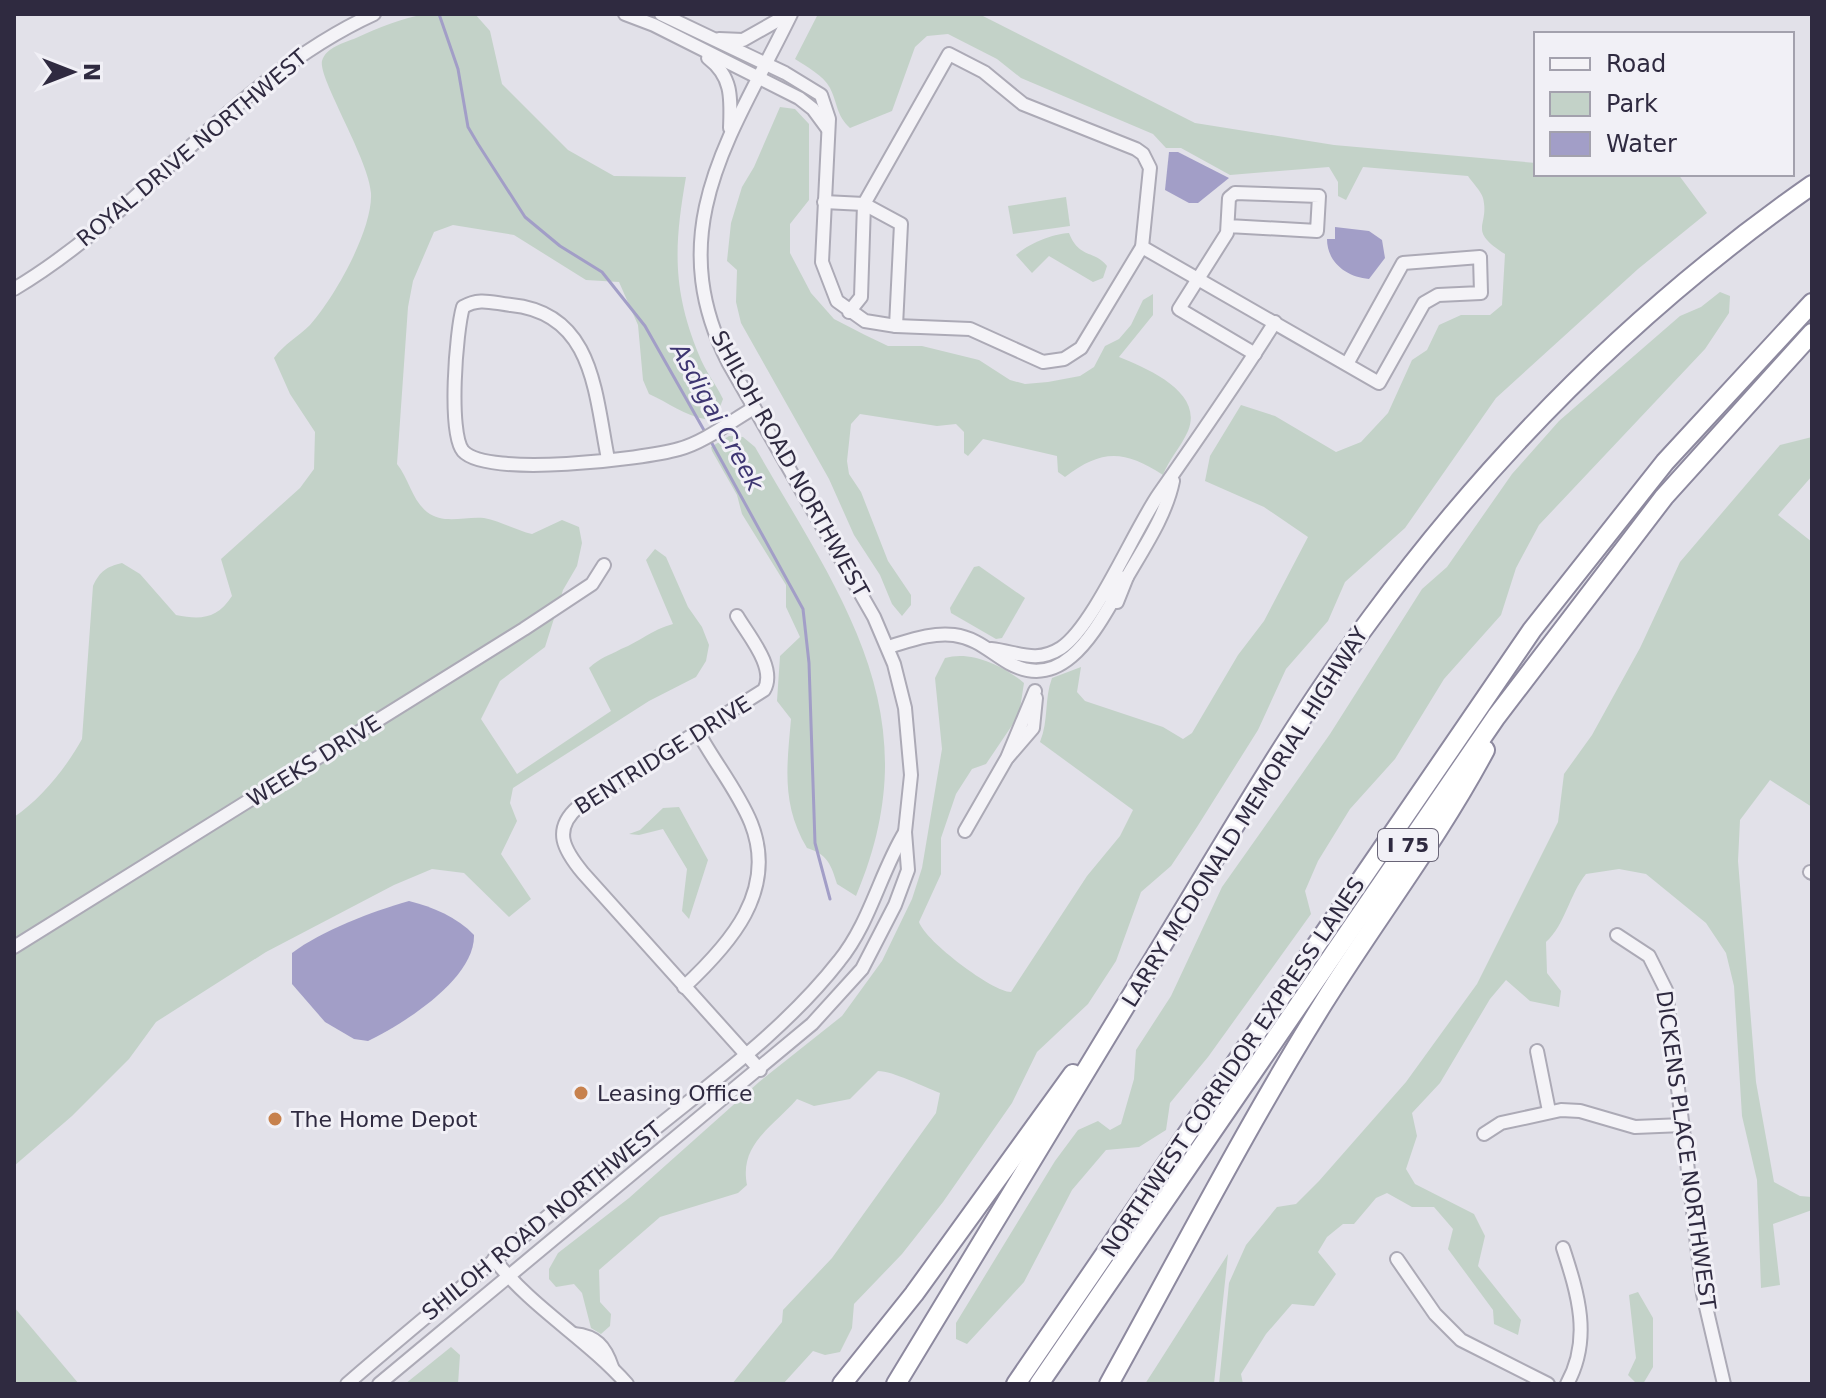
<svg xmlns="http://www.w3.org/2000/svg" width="1826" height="1398" font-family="'DejaVu Sans',sans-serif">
<rect width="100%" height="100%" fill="#e2e1e9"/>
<g fill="#c3d2c8">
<path d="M426,14H475L490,31L502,84L568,150L614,176L686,177C674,246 672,289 699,355C705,371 716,384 723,399L718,412L705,419C686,416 667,402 649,394L643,380L638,325L619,282L586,280L514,235L453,225L434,232L413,281L408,307L397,464C409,479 412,500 427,512C444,525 465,516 484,518C500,521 516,530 532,534L562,520L579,527L582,543L577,566L563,590L545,647L500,681L481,719L517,774L611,711L589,668C601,657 608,656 621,649C641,641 651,630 673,624L646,560L655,549L666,557L688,607L702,627L709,645L706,661L696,677L649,701L513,788L510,803L517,821L501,854L531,899L509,917L464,873L432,869L394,885L266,952L156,1022L129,1059L72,1116L14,1166V817C41,799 66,768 82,739L93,586C100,571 106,567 122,563L140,574L176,615C201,620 217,619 232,596L221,559L300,488L314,469L315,432L290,394L274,358C284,344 298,337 310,325C334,298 373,230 371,193C369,159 318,78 322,61C326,47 344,43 356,38C378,28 402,18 426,14Z"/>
<path d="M818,14H979L1195,123L1334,145L1536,163V174H1678L1707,213L1638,269L1496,398L1405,528L1345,582L1328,621L1286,669L1258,730L1197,827L1171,866L1141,892L1116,961L1088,1004L1037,1052L1012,1103L943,1202L902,1254L854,1304L852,1328L840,1352L825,1355L813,1351L783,1384H732L782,1322L783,1310L832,1258L936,1113L940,1093C924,1087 893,1071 878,1071L850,1099L814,1106L797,1099C772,1128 739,1144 747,1185L738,1193L660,1217L599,1270L600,1302L611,1314L610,1326L601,1334L591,1328L582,1293L574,1284L556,1287L549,1279V1269L558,1253L629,1198L759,1082L842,1016L882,961L912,899L922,868L942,749L935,678L945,658C971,650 1004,666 1024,683L1019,715L986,764L972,769L956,794L941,838V874L919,922C926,942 993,992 1011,992L1087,876L1120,836L1133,810L1040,742C1049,720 1044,699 1052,678L1081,667L1077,692L1085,701L1163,727L1183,739L1192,733L1238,655L1264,621L1308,537L1264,507L1205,481L1210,456L1241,405L1275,416L1336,452L1361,442L1388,413L1412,360L1427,350L1439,325L1461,315H1490L1502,305L1505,254C1466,229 1490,227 1483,198C1481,191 1472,182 1468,176L1363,167L1346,200L1338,196V182L1329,167L1230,175L1181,148H1166L1153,134L1021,78L997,59L948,34L927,36L915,47L892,111L850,128C836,115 838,104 830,88C823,75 807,67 795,59Z"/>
<path d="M780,107L795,109L809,124V200L790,224V253L811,293L834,319L865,335L888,346H922L979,360L1010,380L1025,384L1048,382L1080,376L1094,367L1105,346L1119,339L1131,325L1143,300L1153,294V315L1119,357C1148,369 1204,392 1188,431C1181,447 1169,459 1163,475C1124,450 1102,449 1065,477L1058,472L1057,456L983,439L968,456L964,453V432L956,424L937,426L860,414L851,424L847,461L849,474L861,492L888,561L911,595V605L902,616L892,604L880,575L854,535L829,479L741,323L736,302L737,270L727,261L731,223L742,187L754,167Z"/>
<polygon points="1066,197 1070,226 1013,234 1008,206"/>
<path d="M1069,233C1079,259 1095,250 1107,266L1103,278L1093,282L1049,256L1032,273L1016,255C1028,244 1052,234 1069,233Z"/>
<polygon points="1720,292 1730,296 1729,313 1705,349 1539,525 1516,568 1501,615 1444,679 1395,759 1350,809 1318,861 1305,891 1311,914 1208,1057 1170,1103 1166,1130 1139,1147 1106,1150 1072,1190 1024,1282 967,1344 956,1339 956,1323 1055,1161 1078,1130 1098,1121 1110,1130 1121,1124 1134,1079 1136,1050 1171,996 1222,887 1330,734 1422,589 1447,567 1512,474 1559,421 1680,316 1701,307"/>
<path d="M729,436L743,437L755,447C842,599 933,715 856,896L837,884C831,864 827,854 807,848C781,804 787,766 791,719L777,701L780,656L800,637L786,607V585L742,514L737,495L712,451L711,447Z"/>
<path d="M1812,437V476L1778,515L1812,542V807L1770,780L1740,820L1738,861L1756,1082L1774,1182L1800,1196L1812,1197V1210L1773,1224L1780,1285L1761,1288L1757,1180L1742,1116L1734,986L1726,953L1706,923L1646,874L1619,869L1586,874C1569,895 1565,925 1546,942L1547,973L1561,991L1559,1007L1530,1001L1506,980L1490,999L1440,1083L1412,1113L1417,1136L1406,1169L1415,1184L1474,1214L1485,1236L1478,1266L1521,1320L1518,1335L1494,1324L1493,1310L1448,1249L1453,1229L1434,1207H1412L1387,1193L1376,1198L1354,1224H1343L1327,1237L1318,1252L1336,1274L1314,1306L1292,1304L1266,1334L1241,1374L1243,1384H1219L1229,1283L1246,1245L1277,1207L1296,1204L1319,1181L1406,1082L1477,984L1558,822L1564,774L1592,735L1640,648L1680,562L1780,445Z"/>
<polygon points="979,566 1025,598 1002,638 996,639 951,613 950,608 974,567"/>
<polygon points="679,807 708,860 689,919 682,911 687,869 663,829 639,835 629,834 640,830 663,808"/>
<polygon points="1228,1254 1214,1384 1145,1384 1156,1367"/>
<polygon points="1638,1292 1653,1318 1653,1367 1643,1384 1637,1384 1628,1375 1636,1358 1629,1295"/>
<polygon points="14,1307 79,1384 16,1384"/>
<polygon points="451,1347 460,1355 458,1384 405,1384"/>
</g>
<g fill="#a29ec7">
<polygon points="1169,152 1178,152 1229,178 1198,203 1189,203 1165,190"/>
<path d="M1335,227L1369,231L1382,240L1385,258L1369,279C1346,277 1327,262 1327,239H1335Z"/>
<path d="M409,901C433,907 457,917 474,935C475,979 403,1024 368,1041L354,1039L325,1022L292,984V953C321,931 373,911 409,901Z"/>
</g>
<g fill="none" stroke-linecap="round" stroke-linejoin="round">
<g stroke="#a29ec7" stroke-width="3">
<polyline points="439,14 458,69 468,127 478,144 525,217 560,246 602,272 645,326 705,432"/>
<polyline points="709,438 803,609 809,663 815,843 830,899"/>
</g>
<g stroke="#acaab6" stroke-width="16">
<g id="minor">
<polyline points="625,14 654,25 799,98 813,109 827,128"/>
<polyline points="661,14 785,73 821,95 829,119 822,262 837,301 865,321 896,326 970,329 1043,362 1064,359 1081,348 1142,247 1150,168 1143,154 1136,149 1023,104 984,72 949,54 864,204 861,297 849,312"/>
<polyline points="719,39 743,40 789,14"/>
<path d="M708,58C733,77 731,99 730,128"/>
<polyline points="824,202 864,204 901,224 896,326"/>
<polyline points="1228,226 1317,231 1319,196 1235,193 1229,198 1227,233 1179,309 1255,354"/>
<polyline points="1142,247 1379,383 1424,303 1438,295 1481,293 1480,257 1403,263 1347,364"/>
<path d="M14,289C145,211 234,78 374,14"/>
<path d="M608,459C595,394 594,313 511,305C492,303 480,297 463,307C456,331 448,433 463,451C487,478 644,459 679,449C705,442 731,421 754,408"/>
<polyline points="1112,602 1117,602 1127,577"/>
<path d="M737,616C748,635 777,668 764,690L578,807C552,830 564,850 583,873L760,1070"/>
<path d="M888,647C909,641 932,632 954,635C977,638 990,652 1009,663C1059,691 1091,638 1112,602L1110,596L1121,578L1127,577C1145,546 1166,515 1173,481"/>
<path d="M991,649C1018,652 1036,664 1061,648C1094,626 1134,530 1159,494C1199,437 1238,381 1275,322"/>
<polyline points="1008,757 1033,728 1036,698"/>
<polyline points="965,831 1007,758 1035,691"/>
<polyline points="1810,872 1812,873"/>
<polyline points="1617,935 1649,956 1666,990 1703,1294 1724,1384"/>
<polyline points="14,947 524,629 592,584 604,565"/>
<path d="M684,987C730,944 778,891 751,823C738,791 714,762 698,732"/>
<polyline points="1537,1051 1549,1111"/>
<polyline points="1484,1134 1501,1123 1561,1110 1580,1111 1635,1127 1683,1125"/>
<path d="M1563,1248C1578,1294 1592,1339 1567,1384"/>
<path d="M494,1259C532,1308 586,1338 627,1384"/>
<polyline points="1397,1259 1435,1314 1461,1340 1548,1384"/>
<path d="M574,1334C596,1336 605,1346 612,1367"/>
<path d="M347,1384C445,1299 546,1218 646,1136C712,1082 786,1029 839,961C870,923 880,873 905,832"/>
<path d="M379,1384L812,1024L862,969L895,905L908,870L905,832L911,775L905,708L894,664L874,617L728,362C660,228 733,133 791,14"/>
</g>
</g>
<g stroke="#8d899f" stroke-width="22">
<g id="highway">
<polyline points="842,1384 914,1294 1073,1074"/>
<path d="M896,1384C983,1240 1071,1096 1158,952C1227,839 1293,723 1372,617C1495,450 1642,304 1812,185"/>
<polyline points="1016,1384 1532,630 1665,462 1812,303"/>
<polyline points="1039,1384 1496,717 1664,497 1812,333"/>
<path d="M1109,1384C1180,1256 1247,1125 1324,1002C1377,917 1438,838 1485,750"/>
</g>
</g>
<use href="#minor" stroke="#f4f3f7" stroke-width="12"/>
<use href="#highway" stroke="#fff" stroke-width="18"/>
</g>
<g fill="#c7814d" stroke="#f1f0f6" stroke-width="3">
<circle cx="581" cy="1093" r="8"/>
<circle cx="275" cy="1119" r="8"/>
</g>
<g text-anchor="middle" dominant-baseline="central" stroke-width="6" stroke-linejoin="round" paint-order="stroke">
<rect fill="#f1f0f6" stroke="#696577" stroke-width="2" x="1378" y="829" width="60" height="32" rx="6"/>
<g font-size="20" font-weight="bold" fill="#2f2a40">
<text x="1408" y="845">I 75</text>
</g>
<g font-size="22" fill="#2f2a40" stroke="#f1f0f6">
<text transform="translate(192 148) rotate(-40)">ROYAL DRIVE NORTHWEST</text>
<text transform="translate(790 464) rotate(61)">SHILOH ROAD NORTHWEST</text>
<text transform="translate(663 755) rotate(-32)">BENTRIDGE DRIVE</text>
<text transform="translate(314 761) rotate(-32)">WEEKS DRIVE</text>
<text transform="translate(1245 817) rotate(-58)">LARRY MCDONALD MEMORIAL HIGHWAY</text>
<text transform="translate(1233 1067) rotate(-56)">NORTHWEST CORRIDOR EXPRESS LANES</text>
<text transform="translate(1686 1150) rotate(82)">DICKENS PLACE NORTHWEST</text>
<text transform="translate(542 1221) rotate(-39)">SHILOH ROAD NORTHWEST</text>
</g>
<g font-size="22" fill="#2f2a40" stroke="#f1f0f6" text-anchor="start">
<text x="597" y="1093">Leasing Office</text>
<text x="291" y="1119">The Home Depot</text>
</g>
<g font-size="24" font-style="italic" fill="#3e3672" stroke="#f1f0f6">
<text transform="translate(717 417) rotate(61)">Asdigai Creek</text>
</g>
</g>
<rect width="1826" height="1398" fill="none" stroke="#2f2a40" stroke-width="32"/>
<rect x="1534" y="32" width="260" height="144" fill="#f1f0f6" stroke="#a3a1ad" stroke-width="2"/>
<rect x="1550" y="58" width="40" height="12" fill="#f4f3f7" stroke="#a3a1ad" stroke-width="2"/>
<text x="1606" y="72" font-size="24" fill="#2f2a40">Road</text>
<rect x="1550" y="92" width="40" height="24" fill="#c3d2c8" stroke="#a3a1ad" stroke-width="2"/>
<text x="1606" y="112" font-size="24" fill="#2f2a40">Park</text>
<rect x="1550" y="132" width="40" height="24" fill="#a29ec7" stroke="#a3a1ad" stroke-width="2"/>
<text x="1606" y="152" font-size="24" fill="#2f2a40">Water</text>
<g transform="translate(72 72) rotate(90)" stroke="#f1f0f6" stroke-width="6" paint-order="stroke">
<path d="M0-6L14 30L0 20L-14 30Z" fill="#2f2a40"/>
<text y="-12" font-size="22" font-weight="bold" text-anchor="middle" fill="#2f2a40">N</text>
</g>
</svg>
